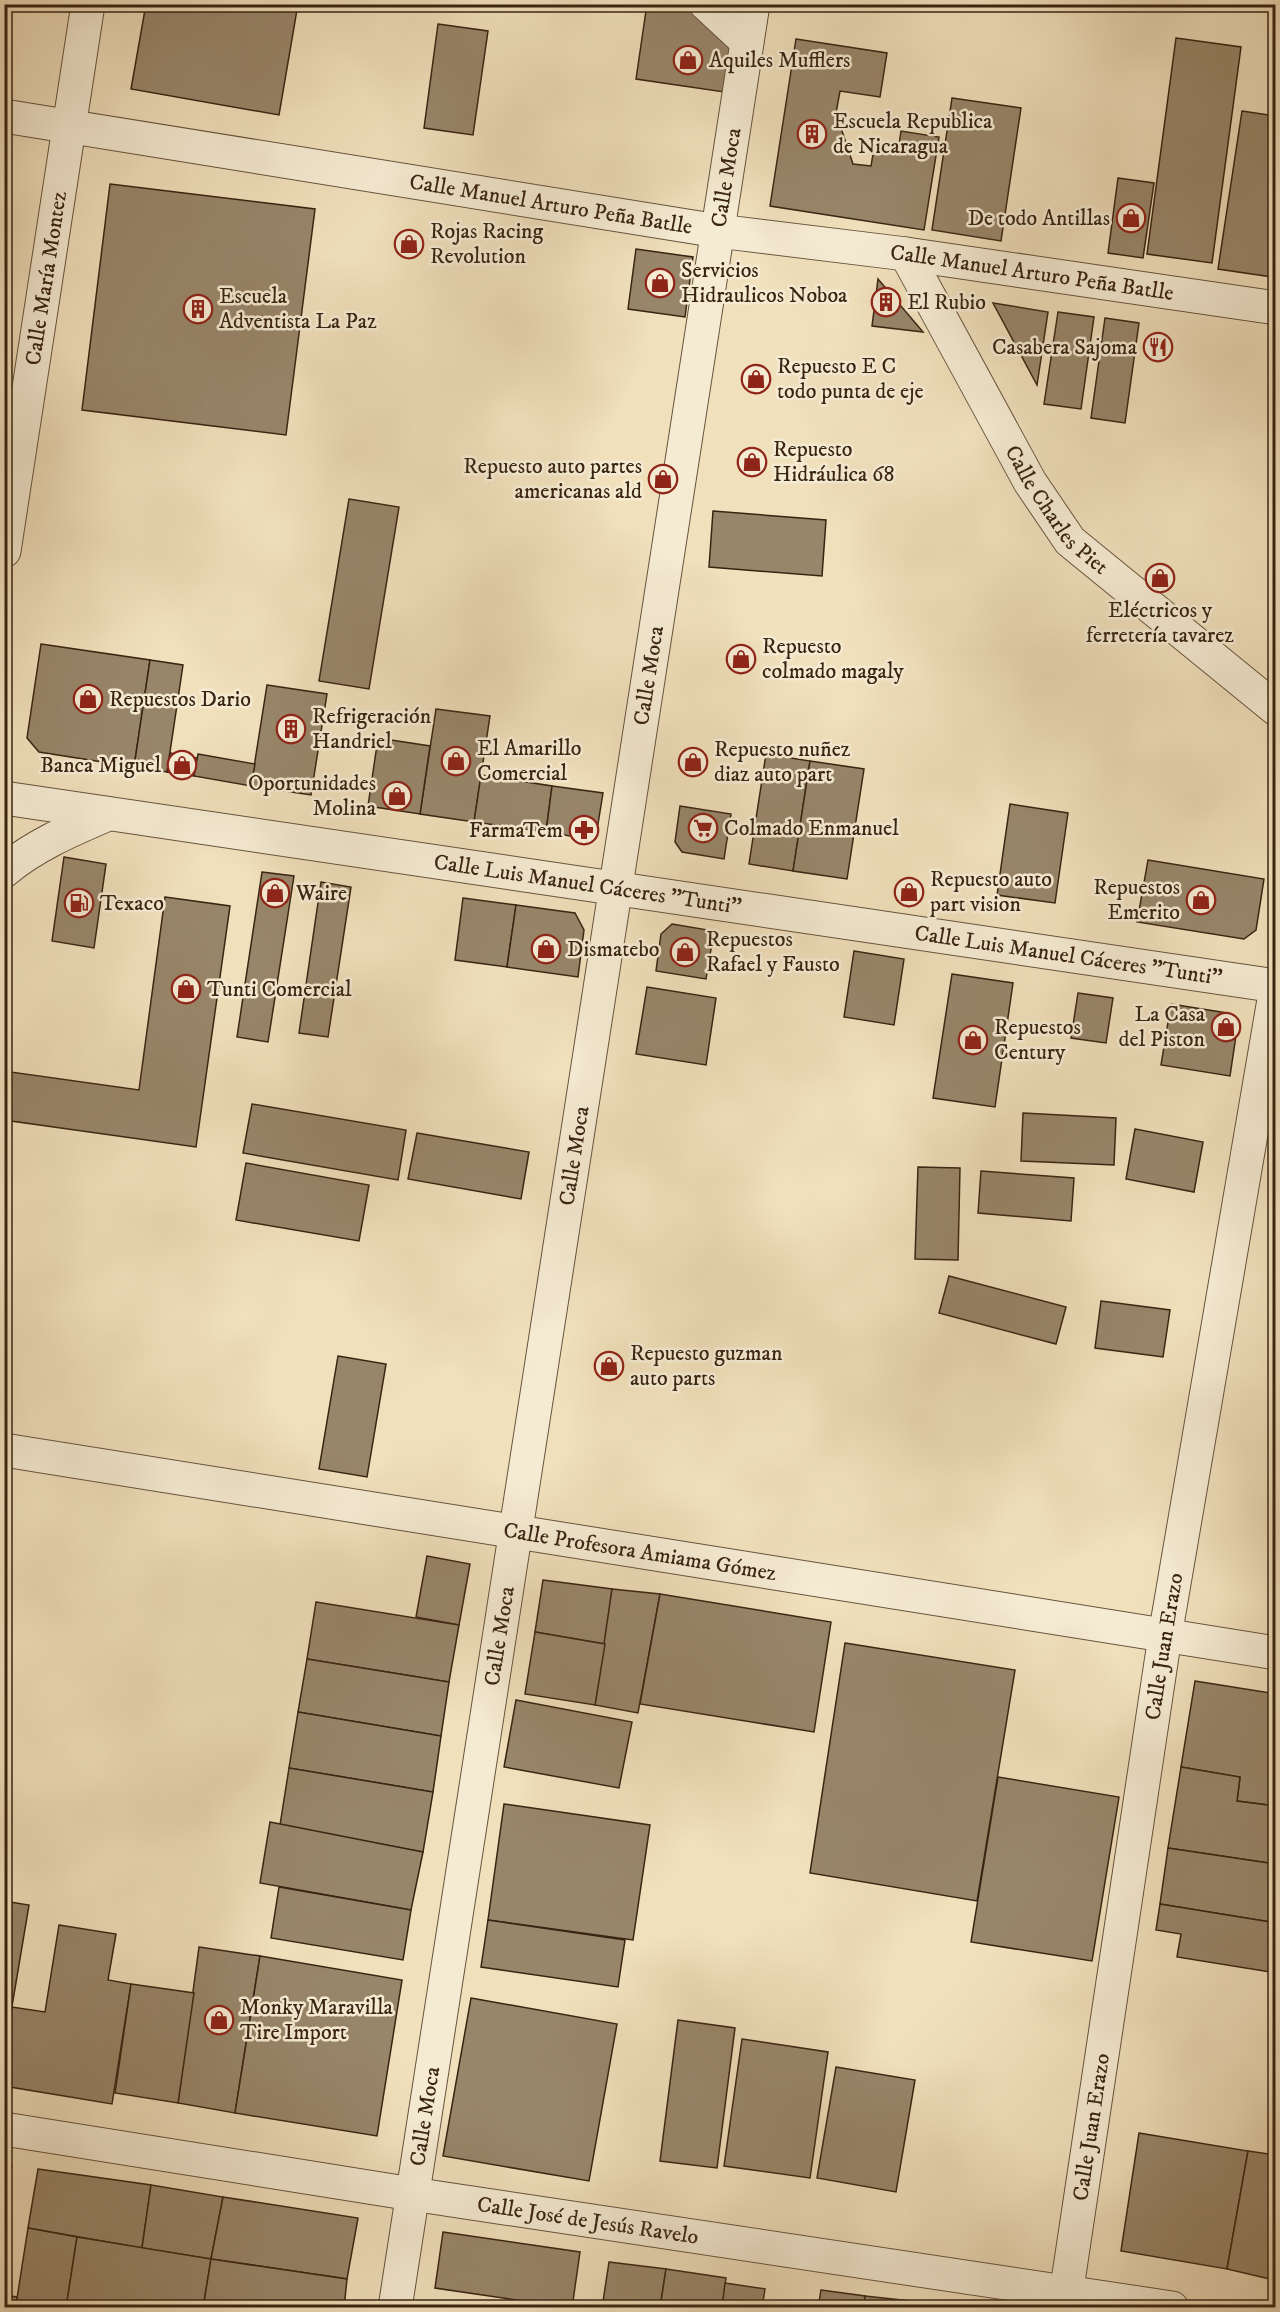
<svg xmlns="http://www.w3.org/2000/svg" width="1280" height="2312" font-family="'IM FELL DW Pica',serif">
<rect width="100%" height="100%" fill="#f0e0bc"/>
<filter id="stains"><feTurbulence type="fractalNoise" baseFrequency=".00333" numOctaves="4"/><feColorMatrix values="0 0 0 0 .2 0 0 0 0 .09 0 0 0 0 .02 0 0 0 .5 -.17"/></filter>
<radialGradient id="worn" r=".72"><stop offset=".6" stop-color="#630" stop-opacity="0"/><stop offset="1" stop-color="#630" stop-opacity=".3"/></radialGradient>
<g fill="#98866a" stroke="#392412" stroke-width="1.5">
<polygon points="146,4 298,4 279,115 131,89"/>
<polygon points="647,4 695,4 739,41 731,93 636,79"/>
<polygon points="438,24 488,31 473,135 424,128"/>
<polygon points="1176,38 1241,47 1212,263 1147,254"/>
<polygon points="796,39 887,53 880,97 840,91 836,113 853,164 871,166 874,148 898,152 901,131 939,137 924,230 770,206"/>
<polygon points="952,98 1021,108 1001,241 932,230"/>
<polygon points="1242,111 1276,116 1276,255 1272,277 1218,269"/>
<polygon points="1118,178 1154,183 1143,258 1108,253"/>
<polygon points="110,184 315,209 286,435 82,410"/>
<polygon points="636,249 693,257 685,317 628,309"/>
<polygon points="878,279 923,332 872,326"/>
<polygon points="993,303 1048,312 1037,385"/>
<polygon points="1058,312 1094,317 1081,409 1044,404"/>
<polygon points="1105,318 1139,323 1125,423 1091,418"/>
<polygon points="349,499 399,507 369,689 319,681"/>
<polygon points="713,511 826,520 822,576 709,567"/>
<polygon points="41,644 150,660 134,767 39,752 27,738"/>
<polygon points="150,660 183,665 167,772 134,767"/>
<polygon points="267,685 327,694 311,795 251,786"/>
<polygon points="436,709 490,716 474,822 420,814"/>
<polygon points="378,738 430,746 420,814 368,806"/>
<polygon points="170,753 197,758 194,776 167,772"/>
<polygon points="198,754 255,764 251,786 194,776"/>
<polygon points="766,754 810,761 793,871 749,864"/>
<polygon points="810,761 864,769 847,879 793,871"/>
<polygon points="481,775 552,786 546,832 474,822"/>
<polygon points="552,786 603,793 597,830 588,839 546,832"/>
<polygon points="1010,804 1068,813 1055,903 997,895"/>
<polygon points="680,806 731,814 724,859 682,852 675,842"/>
<polygon points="64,857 106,864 94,948 52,941"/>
<polygon points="1148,860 1264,879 1256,930 1244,939 1137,922"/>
<polygon points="262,872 294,876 268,1042 237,1037"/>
<polygon points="321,882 351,887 328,1037 299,1033"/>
<polygon points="165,897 230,906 196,1147 4,1120 4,1071 139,1090"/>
<polygon points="463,898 516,905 507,967 455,960"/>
<polygon points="516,905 575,913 584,930 578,977 507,967"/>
<polygon points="672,924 714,931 706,979 656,971 661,934"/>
<polygon points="854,951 904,959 894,1025 844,1017"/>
<polygon points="952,974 1013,983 995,1107 933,1098"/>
<polygon points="647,987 716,998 706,1065 636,1054"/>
<polygon points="1078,993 1113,998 1106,1043 1071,1038"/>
<polygon points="1171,1004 1227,1013 1237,1029 1230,1076 1161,1065"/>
<polygon points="252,1104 406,1130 398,1180 243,1153"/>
<polygon points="1023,1113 1116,1118 1114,1165 1021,1161"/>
<polygon points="1135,1129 1203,1142 1194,1192 1126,1179"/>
<polygon points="417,1133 529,1152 521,1199 408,1179"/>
<polygon points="246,1163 369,1185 359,1241 236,1220"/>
<polygon points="918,1167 960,1168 958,1260 915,1259"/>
<polygon points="981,1171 1074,1178 1071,1221 978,1213"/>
<polygon points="949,1276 1066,1307 1056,1344 939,1313"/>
<polygon points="1101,1301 1170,1310 1163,1357 1095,1348"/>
<polygon points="338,1356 386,1364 367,1477 319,1469"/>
<polygon points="427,1556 470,1564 459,1625 416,1617"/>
<polygon points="543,1580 612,1589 605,1644 535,1632"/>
<polygon points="612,1589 660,1594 638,1713 595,1705"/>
<polygon points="660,1594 831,1622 814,1732 640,1704"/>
<polygon points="316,1602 459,1625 449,1682 307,1659"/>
<polygon points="535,1632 605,1644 595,1705 525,1694"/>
<polygon points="845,1643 1015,1670 977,1901 810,1873"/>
<polygon points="307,1659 449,1682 441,1736 298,1712"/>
<polygon points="1195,1681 1276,1694 1276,1806 1237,1801 1240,1777 1181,1767"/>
<polygon points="516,1700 632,1722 619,1788 504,1767"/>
<polygon points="298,1712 441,1736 433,1792 289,1768"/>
<polygon points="1181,1767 1240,1777 1237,1801 1276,1806 1276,1864 1168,1848"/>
<polygon points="289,1768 433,1792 423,1852 280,1825"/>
<polygon points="998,1777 1119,1797 1092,1961 971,1942"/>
<polygon points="504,1804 650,1825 633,1940 488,1920"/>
<polygon points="270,1822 423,1852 411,1910 260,1883"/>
<polygon points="1168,1848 1276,1864 1276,1923 1160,1904"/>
<polygon points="279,1887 411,1910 403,1960 271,1938"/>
<polygon points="4,1901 29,1905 4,2054"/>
<polygon points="1160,1904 1276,1923 1276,1973 1177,1957 1181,1934 1156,1930"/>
<polygon points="488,1920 625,1940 618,1987 481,1967"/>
<polygon points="59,1925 116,1934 108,1980 131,1984 112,2104 4,2086 4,2054 12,2007 45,2012"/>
<polygon points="199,1947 260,1956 235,2113 178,2103"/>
<polygon points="260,1956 402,1980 377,2136 235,2113"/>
<polygon points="131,1984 194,1993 178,2103 115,2093"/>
<polygon points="471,1998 617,2024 589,2181 443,2156"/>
<polygon points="678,2020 735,2028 717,2168 660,2161"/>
<polygon points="742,2039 828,2052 810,2178 724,2166"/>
<polygon points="836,2067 915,2080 896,2192 817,2178"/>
<polygon points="1139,2133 1248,2151 1227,2269 1121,2251"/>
<polygon points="1248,2151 1276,2155 1276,2248 1270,2279 1227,2269"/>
<polygon points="4,2164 12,2165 4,2206"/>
<polygon points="38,2169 151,2185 142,2248 28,2228"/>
<polygon points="151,2185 223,2197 211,2259 142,2248"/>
<polygon points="223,2197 358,2218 347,2279 211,2259"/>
<polygon points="28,2228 77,2237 66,2308 16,2305"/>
<polygon points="443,2232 580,2252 572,2308 435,2288"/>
<polygon points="77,2237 211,2259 203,2308 66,2308"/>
<polygon points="1276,2248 1276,2280 1270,2279"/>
<polygon points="211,2259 347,2279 344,2308 203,2308"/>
<polygon points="609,2262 666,2269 660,2308 602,2308"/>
<polygon points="666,2269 726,2278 722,2308 660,2308"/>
<polygon points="725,2283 765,2289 762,2308 722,2308"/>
<polygon points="821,2290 865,2296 864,2308 818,2308"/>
<polygon points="4,2295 17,2297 16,2305 29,2308 4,2308"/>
<polygon points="865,2296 976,2308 864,2308"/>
</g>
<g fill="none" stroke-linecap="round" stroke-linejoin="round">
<g stroke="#67533c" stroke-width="35">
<g id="minor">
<polyline points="706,4 747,42"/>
<path id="s1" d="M4,116L718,231L906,254L1276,308"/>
<path id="s2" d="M906,254L1030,482L1070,541L1276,709"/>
<path id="s3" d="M4,551L88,4"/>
<path id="s4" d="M4,798L1276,986"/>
<path d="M4,871C35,845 71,830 108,814"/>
<path id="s5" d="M4,1450L1276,1653"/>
<path id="s6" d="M4,2129L412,2194L1172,2308"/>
<path id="s7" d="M395,2308L753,4"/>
<path id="s8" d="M1064,2308L1165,1636L1276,988"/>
</g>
</g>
<use href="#minor" stroke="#f5ebd3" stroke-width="33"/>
</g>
<defs>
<g id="shop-ring" transform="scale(1.5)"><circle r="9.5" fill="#f5ebd3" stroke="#8f2418" stroke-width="1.5"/><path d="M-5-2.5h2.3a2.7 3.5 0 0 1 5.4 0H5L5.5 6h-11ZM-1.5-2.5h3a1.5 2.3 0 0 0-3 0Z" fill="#8f2418"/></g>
<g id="building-ring" transform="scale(1.5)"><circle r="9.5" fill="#f5ebd3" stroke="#8f2418" stroke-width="1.5"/><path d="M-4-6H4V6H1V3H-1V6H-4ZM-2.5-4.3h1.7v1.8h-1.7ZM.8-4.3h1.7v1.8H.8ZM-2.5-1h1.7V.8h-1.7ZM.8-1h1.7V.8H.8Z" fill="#8f2418"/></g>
<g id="restaurant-ring" transform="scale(1.5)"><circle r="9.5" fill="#f5ebd3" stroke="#8f2418" stroke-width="1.5"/><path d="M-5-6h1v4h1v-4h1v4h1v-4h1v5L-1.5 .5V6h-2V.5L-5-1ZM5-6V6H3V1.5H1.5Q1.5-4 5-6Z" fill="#8f2418"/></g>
<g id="supermarket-ring" transform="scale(1.5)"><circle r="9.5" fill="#f5ebd3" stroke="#8f2418" stroke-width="1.5"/><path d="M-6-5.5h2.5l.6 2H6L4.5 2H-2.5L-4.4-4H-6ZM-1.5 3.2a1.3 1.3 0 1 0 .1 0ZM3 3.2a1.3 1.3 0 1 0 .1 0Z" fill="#8f2418"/></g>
<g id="pharmacy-ring" transform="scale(1.5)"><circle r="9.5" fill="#f5ebd3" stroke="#8f2418" stroke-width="1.5"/><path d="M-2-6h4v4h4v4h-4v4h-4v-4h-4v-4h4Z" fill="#8f2418"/></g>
<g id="fuel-ring" transform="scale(1.5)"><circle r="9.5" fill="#f5ebd3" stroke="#8f2418" stroke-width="1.5"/><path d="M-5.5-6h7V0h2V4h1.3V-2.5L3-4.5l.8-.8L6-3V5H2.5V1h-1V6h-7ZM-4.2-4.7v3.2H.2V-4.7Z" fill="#8f2418"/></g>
</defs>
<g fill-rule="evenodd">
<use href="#shop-ring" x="688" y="60"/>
<use href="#building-ring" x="812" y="134"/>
<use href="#shop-ring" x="1131" y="218"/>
<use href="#shop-ring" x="409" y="244"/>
<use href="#shop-ring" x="660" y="283"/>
<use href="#building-ring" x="886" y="302"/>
<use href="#building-ring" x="198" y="309"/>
<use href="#restaurant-ring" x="1158" y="347"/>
<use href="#shop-ring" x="756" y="379"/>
<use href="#shop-ring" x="752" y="462"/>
<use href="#shop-ring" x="663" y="479"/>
<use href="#shop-ring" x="1160" y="578"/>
<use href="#shop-ring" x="741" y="659"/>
<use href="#shop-ring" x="88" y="699"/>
<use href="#building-ring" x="291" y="729"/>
<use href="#shop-ring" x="456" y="761"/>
<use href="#shop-ring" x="693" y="762"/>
<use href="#shop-ring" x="182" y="765"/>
<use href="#shop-ring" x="397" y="796"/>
<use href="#supermarket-ring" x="703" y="828"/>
<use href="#pharmacy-ring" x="584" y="830"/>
<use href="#shop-ring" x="909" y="892"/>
<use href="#shop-ring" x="275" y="893"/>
<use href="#shop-ring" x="1201" y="900"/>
<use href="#fuel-ring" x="79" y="903"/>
<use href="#shop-ring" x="546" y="949"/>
<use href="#shop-ring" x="685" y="952"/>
<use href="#shop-ring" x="186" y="989"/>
<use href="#shop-ring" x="1226" y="1027"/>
<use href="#shop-ring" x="973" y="1040"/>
<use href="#shop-ring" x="609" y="1366"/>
<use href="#shop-ring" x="219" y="2020"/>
</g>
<g text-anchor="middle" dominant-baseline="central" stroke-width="5" stroke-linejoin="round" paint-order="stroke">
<g font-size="22" fill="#392412" stroke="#f5ebd3" text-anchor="start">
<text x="709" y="60">Aquiles Mufflers</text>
<text x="833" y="121">Escuela Republica<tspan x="833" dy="25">de Nicaragua</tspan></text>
<text x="1110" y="218" text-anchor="end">De todo Antillas</text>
<text x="430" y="231">Rojas Racing<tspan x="430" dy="25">Revolution</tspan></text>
<text x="681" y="270">Servicios<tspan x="681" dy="25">Hidraulicos Noboa</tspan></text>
<text x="219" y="296">Escuela<tspan x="219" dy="25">Adventista La Paz</tspan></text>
<text x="907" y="302">El Rubio</text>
<text x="1137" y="347" text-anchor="end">Casabera Sajoma</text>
<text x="777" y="366">Repuesto E C<tspan x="777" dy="25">todo punta de eje</tspan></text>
<text x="773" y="449">Repuesto<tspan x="773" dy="25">Hidráulica 68</tspan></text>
<text x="642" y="466" text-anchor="end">Repuesto auto partes<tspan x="642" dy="25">americanas ald</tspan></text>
<text x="1160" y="610" text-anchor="middle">Eléctricos y<tspan x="1160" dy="25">ferretería tavarez</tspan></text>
<text x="762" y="646">Repuesto<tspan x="762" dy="25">colmado magaly</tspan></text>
<text x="109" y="699">Repuestos Dario</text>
<text x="312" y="716">Refrigeración<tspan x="312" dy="25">Handriel</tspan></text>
<text x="477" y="748">El Amarillo<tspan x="477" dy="25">Comercial</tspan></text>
<text x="714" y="749">Repuesto nuñez<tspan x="714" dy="25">diaz auto part</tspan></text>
<text x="161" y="765" text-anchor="end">Banca Miguel</text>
<text x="376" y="783" text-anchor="end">Oportunidades<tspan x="376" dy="25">Molina</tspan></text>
<text x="724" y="828">Colmado Enmanuel</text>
<text x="563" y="830" text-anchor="end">FarmaTem</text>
<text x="930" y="879">Repuesto auto<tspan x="930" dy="25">part vision</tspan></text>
<text x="1180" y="887" text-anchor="end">Repuestos<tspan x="1180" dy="25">Emerito</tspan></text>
<text x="296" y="893">Waire</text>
<text x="100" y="903">Texaco</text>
<text x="706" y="939">Repuestos<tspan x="706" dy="25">Rafael y Fausto</tspan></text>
<text x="567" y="949">Dismatebo</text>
<text x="207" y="989">Tunti Comercial</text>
<text x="1205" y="1014" text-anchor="end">La Casa<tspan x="1205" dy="25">del Piston</tspan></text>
<text x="994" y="1027">Repuestos<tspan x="994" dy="25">Century</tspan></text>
<text x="630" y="1353">Repuesto guzman<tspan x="630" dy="25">auto parts</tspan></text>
<text x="240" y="2007">Monky Maravilla<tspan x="240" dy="25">Tire Import</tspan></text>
</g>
<g font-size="22" fill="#392412" stroke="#f5ebd3">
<text stroke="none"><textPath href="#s7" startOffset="2156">Calle Moca</textPath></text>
<text stroke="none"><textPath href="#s1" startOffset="554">Calle Manuel Arturo Peña Batlle</textPath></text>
<text stroke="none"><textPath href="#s1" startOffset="1040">Calle Manuel Arturo Peña Batlle</textPath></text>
<text stroke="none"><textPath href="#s3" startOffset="276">Calle María Montez</textPath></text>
<text stroke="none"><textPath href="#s2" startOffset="298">Calle Charles Piet</textPath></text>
<text stroke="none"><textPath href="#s7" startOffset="1652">Calle Moca</textPath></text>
<text stroke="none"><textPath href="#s4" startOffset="590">Calle Luis Manuel Cáceres "Tunti"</textPath></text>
<text stroke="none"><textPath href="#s4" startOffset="1076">Calle Luis Manuel Cáceres "Tunti"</textPath></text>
<text stroke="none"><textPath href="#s7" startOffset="1166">Calle Moca</textPath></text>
<text stroke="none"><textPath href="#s5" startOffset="644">Calle Profesora Amiama Gómez</textPath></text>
<text stroke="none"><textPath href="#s7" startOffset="680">Calle Moca</textPath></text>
<text stroke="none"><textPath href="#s8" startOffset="669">Calle Juan Erazo</textPath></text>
<text stroke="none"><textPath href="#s7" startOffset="194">Calle Moca</textPath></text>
<text stroke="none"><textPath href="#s8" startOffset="183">Calle Juan Erazo</textPath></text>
<text stroke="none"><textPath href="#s6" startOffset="591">Calle José de Jesús Ravelo</textPath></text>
</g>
</g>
<rect width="1280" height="2312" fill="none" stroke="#f0e0bc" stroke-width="24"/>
<rect x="6" y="6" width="1268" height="2300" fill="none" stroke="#392412" stroke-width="3"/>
<rect x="12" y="12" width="1256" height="2288" fill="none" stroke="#392412" stroke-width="1.5"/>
<rect width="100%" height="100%" filter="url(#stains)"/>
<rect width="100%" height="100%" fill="url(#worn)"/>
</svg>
